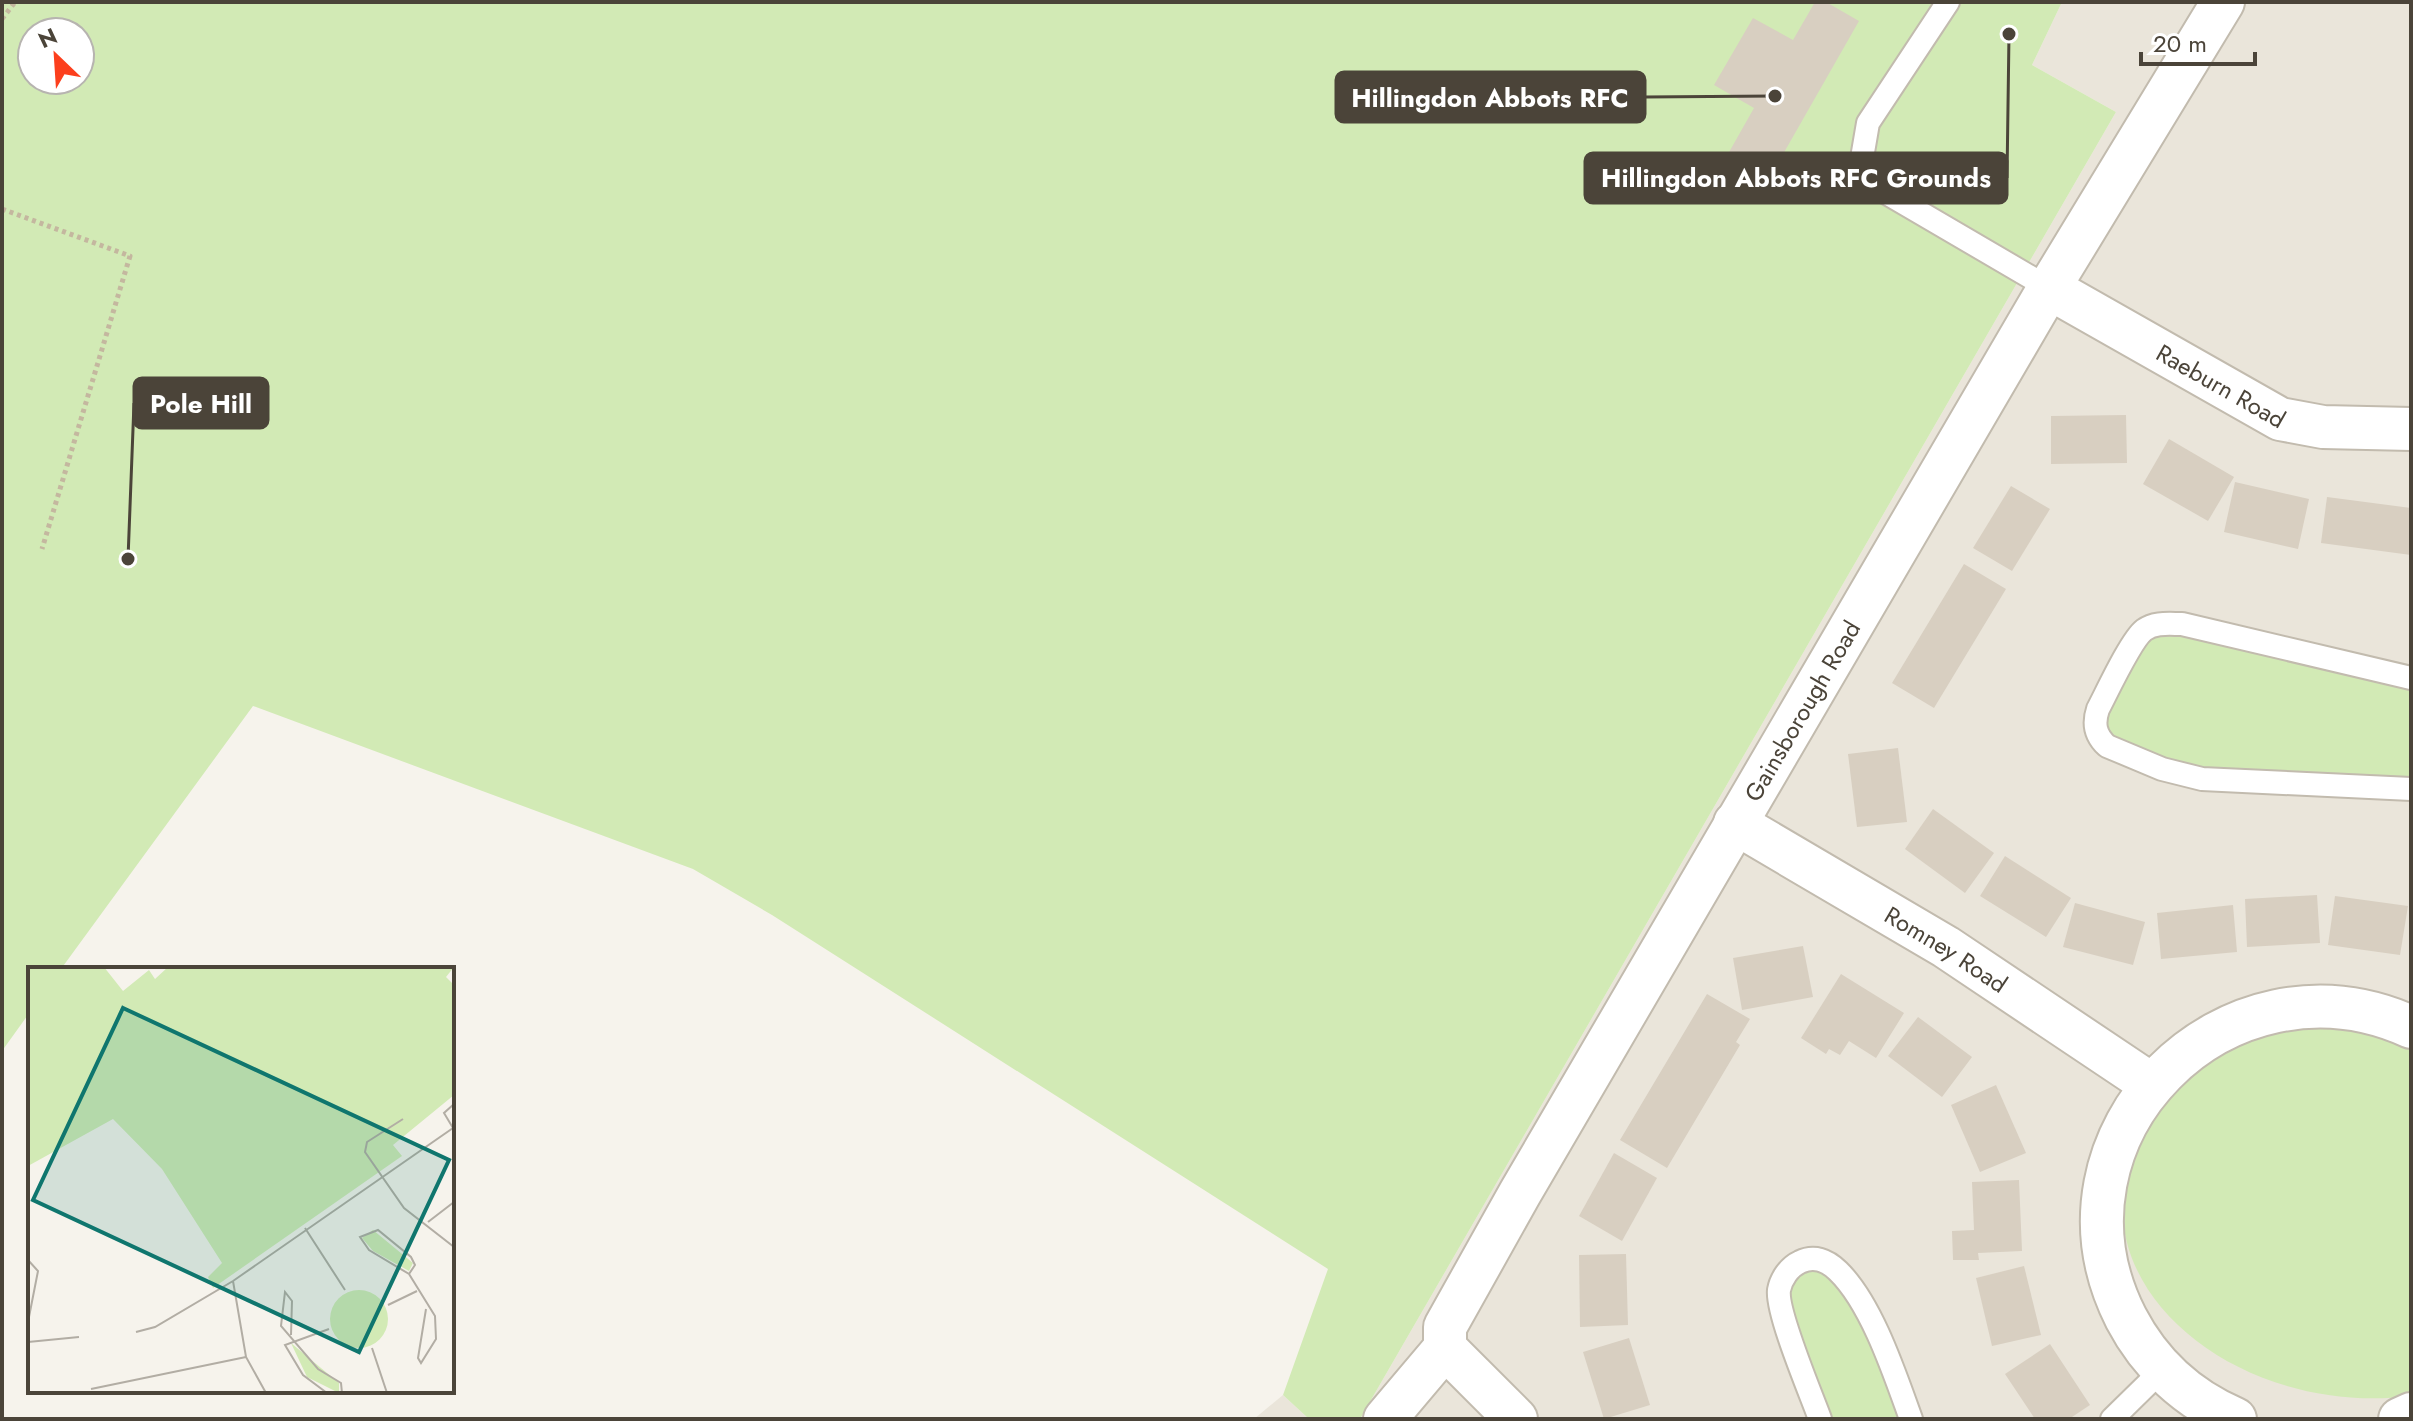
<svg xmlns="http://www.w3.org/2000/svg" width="2413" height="1421" font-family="Jost,sans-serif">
<rect width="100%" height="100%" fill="#f6f3ec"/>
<g fill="#eae5da">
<polygon points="2062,2 2411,2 2411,1419 1360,1419 2116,112 2032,65"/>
<polygon points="1283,1395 1309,1419 1254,1419"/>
</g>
<g fill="#d2eab5" fill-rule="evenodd">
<path d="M2,2H2062L2032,65L2116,112L1360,1419H1309L1283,1395L1328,1269L772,915L693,869L253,706L61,969H30V1012L2,1051ZM32,32H80V80H32Z"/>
<polygon points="2168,633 2411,690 2411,782 2213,770 2147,752 2110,736 2105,723 2107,717 2147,641 2152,636"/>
<path d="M2339,1025L2411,1046V1396C2206,1421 2023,1236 2184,1082C2205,1062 2227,1045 2254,1036C2276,1028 2315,1028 2339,1025Z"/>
<path d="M1819,1267C1862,1307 1881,1364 1898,1419H1827L1789,1312L1790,1281L1800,1270Z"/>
</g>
<g fill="#d8cfc1">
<polygon points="1815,2 1826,2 1859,21 1770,177 1728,154 1754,108 1714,85 1753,18 1793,40"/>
<polygon points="2126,415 2127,463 2051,464 2051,416"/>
<polygon points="2169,439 2234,477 2208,521 2143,484"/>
<polygon points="2235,482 2309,499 2298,549 2224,532"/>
<polygon points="2011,486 2050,509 2012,571 1973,548"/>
<polygon points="2327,497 2411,508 2411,555 2321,543"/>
<polygon points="1964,564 2006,589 1934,708 1892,683"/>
<polygon points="1898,748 1907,822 1857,827 1848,754"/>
<polygon points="1933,809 1994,853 1965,893 1905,849"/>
<polygon points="2005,856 2071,898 2046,937 1980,896"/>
<polygon points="2317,895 2320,943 2247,947 2245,899"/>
<polygon points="2335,896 2408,906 2400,955 2328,945"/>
<polygon points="2075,903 2145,922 2133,965 2063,947"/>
<polygon points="2233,905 2237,952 2161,959 2157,913"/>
<polygon points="1803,946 1813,997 1742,1010 1733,958"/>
<polygon points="1841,974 1904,1013 1876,1058 1849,1041 1840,1055 1829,1049 1826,1054 1801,1038"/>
<polygon points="1707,994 1750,1019 1736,1042 1740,1045 1667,1168 1620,1140"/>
<polygon points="1918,1017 1972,1057 1942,1097 1888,1056"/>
<polygon points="1996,1085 2026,1153 1980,1172 1951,1105"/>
<polygon points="1614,1153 1657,1178 1622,1241 1579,1216"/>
<polygon points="2019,1180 2022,1251 1978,1253 1979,1260 1953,1260 1952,1231 1974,1230 1972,1182"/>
<polygon points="1626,1254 1628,1325 1580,1327 1579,1255"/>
<polygon points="2024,1266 2041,1335 1992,1346 1976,1278"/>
<polygon points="1629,1338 1650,1405 1604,1419 1583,1352"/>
<polygon points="2050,1344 2090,1405 2069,1419 2035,1419 2005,1374"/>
</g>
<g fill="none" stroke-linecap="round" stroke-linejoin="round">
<g stroke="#c2bbae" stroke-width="26">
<g id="service">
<polyline points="1948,2 1868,123 1862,158 1878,188 2049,288"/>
<path d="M2411,678L2182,624C2169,624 2155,622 2144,630C2131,640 2107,692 2098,709C2093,724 2095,735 2107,746L2162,769L2202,779L2411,789"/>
<path d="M1820,1419C1811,1394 1776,1312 1779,1290C1781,1279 1789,1267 1800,1262C1814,1255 1827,1260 1838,1271C1872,1304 1895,1375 1911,1419"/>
<polyline points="2112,1419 2163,1369"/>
</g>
</g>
<g stroke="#c2bbae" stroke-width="46">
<g id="minor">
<path id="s1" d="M2049,288L2280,419L2323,427L2411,429"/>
<path id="s2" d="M1735,823L1946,947L2152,1085"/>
<polyline points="1445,1348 1516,1419"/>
<path id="s3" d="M1385,1419L1445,1348V1327L1520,1193L2049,288L2223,2"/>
<path d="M2235,1419C2188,1399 2150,1364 2126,1318C2033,1135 2227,943 2411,1027"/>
<polyline points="2400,1419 2411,1414"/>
</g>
</g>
<g stroke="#c4b79f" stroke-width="5" stroke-dasharray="4 4" stroke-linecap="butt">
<polyline points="2,19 15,2"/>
<polyline points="2,209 130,256 42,549"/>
</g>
<use href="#service" stroke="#fff" stroke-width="22"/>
<use href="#minor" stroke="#fff" stroke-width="42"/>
</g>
<g text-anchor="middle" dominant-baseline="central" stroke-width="7" stroke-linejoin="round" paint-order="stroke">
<g font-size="24" fill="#4b4439" stroke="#fff">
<text stroke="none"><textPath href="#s1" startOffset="198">Raeburn Road</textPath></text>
<text stroke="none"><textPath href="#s3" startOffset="826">Gainsborough Road</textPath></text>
<text stroke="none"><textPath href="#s2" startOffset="246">Romney Road</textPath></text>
</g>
</g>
<g transform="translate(28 967)">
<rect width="426" height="426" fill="#f6f3ec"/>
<path d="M0,0H76L95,24L121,3L127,12L140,0H426L418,10L426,18V128L365,178L374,189L185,321L180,310L194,296L134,202L85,152L0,199ZM345,263L385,296L381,304L345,284L334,271ZM302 352a29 29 0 1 1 58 0a29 29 0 1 1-58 0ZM263,376L311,416V426L279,410Z" fill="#d2eab5"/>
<path fill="none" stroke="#b2ada4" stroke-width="2" d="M375,152L339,175L337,185L376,241L426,280M400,255L426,235M277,261L317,323M0,293L10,304L0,355M381,307L387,298L383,290L350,263L332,270L341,283L381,307L407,349L408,372L393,396L390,391L398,342M205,314L218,390L238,426M360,338L389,324M108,365L127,360L205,314L425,161L416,146L426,137M263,368L264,334L257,325L253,359L290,402L313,416L314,426M0,375L51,370M344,381L359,426M63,422L218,390M299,426L275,408L257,378L301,362"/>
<path fill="#0f766e" fill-opacity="0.15" stroke="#0f766e" stroke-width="4" d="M95,41L421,193L331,385L5,233Z"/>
<rect width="426" height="426" fill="none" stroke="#4b4439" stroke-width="4"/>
</g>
<path fill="none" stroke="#4b4439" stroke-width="3" d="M1775 96L1645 97M2009 34L2007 178M128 559L134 403"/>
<g fill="#4b4439" stroke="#fff" stroke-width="3">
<circle cx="1775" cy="96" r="8"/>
<circle cx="2009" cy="34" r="8"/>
<circle cx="128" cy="559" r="8"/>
</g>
<g fill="#4b4439" stroke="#4b4439" stroke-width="3">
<rect x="1336" y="72" width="309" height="50" rx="8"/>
<rect x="1585" y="153" width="422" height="50" rx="8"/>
<rect x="134" y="378" width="134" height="50" rx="8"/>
</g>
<g font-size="26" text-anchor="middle" font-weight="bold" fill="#fff">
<text x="1490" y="107">Hillingdon Abbots RFC</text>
<text x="1796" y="187">Hillingdon Abbots RFC Grounds</text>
<text x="201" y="413">Pole Hill</text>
</g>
<rect width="2413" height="1421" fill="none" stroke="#4b4439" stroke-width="8"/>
<g transform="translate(56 56) rotate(335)"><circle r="38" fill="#ffffff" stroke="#b7b4b0" stroke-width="2"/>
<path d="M0-6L14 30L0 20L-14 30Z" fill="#fc3f1d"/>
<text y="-12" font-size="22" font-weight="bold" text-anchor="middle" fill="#4b4439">N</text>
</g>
<path d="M2141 52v12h114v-12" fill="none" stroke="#4b4439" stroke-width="4"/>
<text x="2153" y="52" font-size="24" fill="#4b4439" stroke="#ffffff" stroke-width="6" paint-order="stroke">20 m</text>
</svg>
